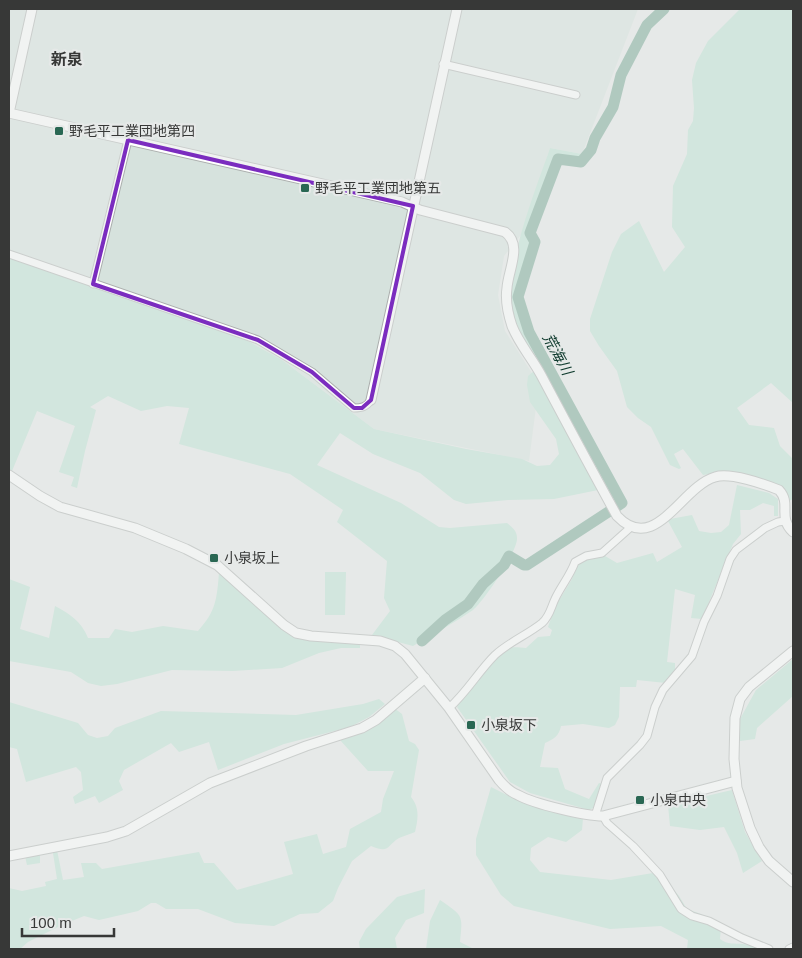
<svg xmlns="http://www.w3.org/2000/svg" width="802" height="958" font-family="Arial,'Noto Sans JP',sans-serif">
<rect width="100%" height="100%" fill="#e6e9e8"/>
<polygon fill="#d6e2dd" points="9,9 638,9 582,154 550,148 521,235 504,256 498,295 505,331 539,384 529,461 374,429 282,360 246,340 9,258"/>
<g fill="#bae2d2">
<polygon points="740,9 793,9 793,403 771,383 737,408 749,425 774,428 780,446 793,459 793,499 789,501 786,493 781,487 721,472 703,475 683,449 674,454 681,468 679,469 670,465 651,427 638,418 627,407 617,371 599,346 590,331 590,319 612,252 621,234 639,221 664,272 685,247 672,227 673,186 687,154 688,130 693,121 694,108 692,80 696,63 708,41"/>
<path d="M550,148L582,154L579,159L556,156L528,234L532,243L516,297L526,333L600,459L620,502L617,505L520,333C517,326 514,318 512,311C503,270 536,189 550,148Z"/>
<path d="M9,257L246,340L282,360L374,429L466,449L522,459L537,466L550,465L559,454L556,439L530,402L527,385L528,376L534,371L598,490L554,499L508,500L466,504L454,500L420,473L373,454L340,433L317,465L401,503L439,527L450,528L507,523C512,527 517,531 517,538C518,551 484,601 473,610C454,623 433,634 413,646L372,635L390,611L384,598L387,561L337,522L343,510L290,474L179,444L189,408L167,406L141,411L108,396L90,407L96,410L85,451L77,488L71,486L74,477L59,472L75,426L37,411L12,471L9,469Z"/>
<path d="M737,485L769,493L778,499V516H774V506L763,503L750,510H740L741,534L733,544L702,619L691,618L695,595L675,589L667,662L675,663V673L666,683L637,680L636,687H620L619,717L615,725L609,728L583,724L561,726C559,736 554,739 545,743L540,767L558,768L565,789L589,799L599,783L602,784L595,807L589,810L530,793L510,782L457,707C468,691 490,658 506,649C511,646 520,648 526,648L538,637L550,636L552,630L548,627L555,607L572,579L576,566L580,561L593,557L605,556L617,563L653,553L657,562L682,547L668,521L670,519L692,515L699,531L711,533L721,532L729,525Z"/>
<path d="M219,572L286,632L306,639L360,643V648H341L319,653L282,668L233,671L172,670L117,684L101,686L88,683L71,672L9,661V579L30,587L20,629L49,638L55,606C70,614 81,621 88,638H109L115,629L132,632L163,626L198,631C216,611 217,599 219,572Z"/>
<polygon points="325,572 346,572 345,615 325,615"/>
<polygon points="793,659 793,696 757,728 755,739 740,741 740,719 756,690"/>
<polygon points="379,699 385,704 369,717 350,727 284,744 218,770 209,742 179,752 171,743 124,770 119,781 123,790 99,803 95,796 75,804 73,797 83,790 81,772 76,767 26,782 17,749 9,747 9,702 78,723 88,735 97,738 108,736 115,728 161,711 296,715 363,704"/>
<path d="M394,708L402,714L409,741L415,744L419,750L411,797C420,808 418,819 415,832C410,834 404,836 399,838C386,846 390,854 371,846L352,861L338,888L333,901L318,913L300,914L274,926L235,923L198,909H166L156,903H151L138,911L99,920L84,916L62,925L28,942L20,949H9V888L22,891L46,886L45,882L57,879L53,853L40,855V863L27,865L25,856L57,850L63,880L84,877L81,863H96L102,869L199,852L204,863H214L237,890L293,874L284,842L317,834L323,854L346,847L350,829L381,812L383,799L394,771H368L340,740L370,728Z"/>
<path d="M491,787L521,802L583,818L582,830L566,842L548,837L531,848L530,860L540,872L611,880L659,872L679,896L687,909L701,914L721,927L720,939C728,945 734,943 743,944C749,944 757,947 763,949H687L688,940L661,926L610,929L514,906L501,895L476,855V839Z"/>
<polygon points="732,790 745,832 762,861 743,873 737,853 724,827 700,830 670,826 668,805"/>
<polygon points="425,889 424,913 406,920 395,938 397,949 360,949 359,942 366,929 397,897"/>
<path d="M440,900C463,916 463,914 460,942L474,949H426L430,921Z"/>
</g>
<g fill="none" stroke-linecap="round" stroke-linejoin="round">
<polyline stroke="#70a28f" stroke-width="11" points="422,641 445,620 468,604 483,584 504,565 509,556 524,565 527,565 622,503 529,332 518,297 535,242 530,233 558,159 581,162 591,150 595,138 613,107 621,75 647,25 664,9"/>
<g stroke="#abaead" stroke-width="9">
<g id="minor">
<polyline points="443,64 576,95"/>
<path d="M9,254L258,340L312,372L354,408C362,408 366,407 371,400"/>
<polyline points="93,284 128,140"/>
<path d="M449,708C467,692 478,672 495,655C509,642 527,635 542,623C550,616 551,607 555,599C561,586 570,576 575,562L586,556L602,553L631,527"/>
<polyline points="595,816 607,778 640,745 647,736 655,707 663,690 692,656 704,622 717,596 730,559 736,550 765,528 778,522 785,521"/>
<polyline points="603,816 607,823 633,846 660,875 681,909 692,916 709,921 742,938 769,949"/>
<polyline points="789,949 793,947"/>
</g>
</g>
<g stroke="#abaead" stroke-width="11">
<g id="tertiary">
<path d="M9,113L402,202L420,210L505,232C523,245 508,270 507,288C505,301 508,314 512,326C519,344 532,358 541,375C566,422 591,469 617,516C655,556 681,487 715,477C730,472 764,484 779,490C792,504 777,517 793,532"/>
<polyline points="9,113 32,9"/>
<polyline points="371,400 457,9"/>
<path d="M9,475L40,496L60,507L135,528L186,549L217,565L284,625L296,633L311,636L380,641L395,646L405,654L449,708L499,780C505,787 510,792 518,795C534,804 585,816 603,816L736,781"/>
<polyline points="793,651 749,687 740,699 735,718 734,759 737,788 750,828 759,847 769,861 793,882"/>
<polyline points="9,856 107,837 126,831 210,783 306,746 362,728 376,720 425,678"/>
</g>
</g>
<use href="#minor" stroke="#fff" stroke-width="7"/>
<use href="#tertiary" stroke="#fff" stroke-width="9"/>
</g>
<path d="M0 0H802V958H0ZM128,140L413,206L371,400L362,408H354L312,372L258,340L93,284Z" fill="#e6e9e8" fill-opacity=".55" fill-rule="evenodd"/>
<path fill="none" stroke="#7b2cbf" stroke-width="4" stroke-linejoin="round" d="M128,140L413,206L371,400L362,408H354L312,372L258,340L93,284Z"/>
<g fill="#296753" stroke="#e6e9e8" stroke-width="2">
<rect x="54" y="126" width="10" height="10" rx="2.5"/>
<rect x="300" y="183" width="10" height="10" rx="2.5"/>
<rect x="209" y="553" width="10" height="10" rx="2.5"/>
<rect x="466" y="720" width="10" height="10" rx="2.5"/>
<rect x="635" y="795" width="10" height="10" rx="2.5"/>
</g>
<g text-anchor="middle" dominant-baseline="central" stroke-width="4.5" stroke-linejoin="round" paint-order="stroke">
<g font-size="14" fill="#373837" stroke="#e6e9e8" text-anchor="start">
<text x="69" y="131">野毛平工業団地第四</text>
<text x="315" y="188">野毛平工業団地第五</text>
<text x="224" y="558">小泉坂上</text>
<text x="481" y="725">小泉坂下</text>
<text x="650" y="800">小泉中央</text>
</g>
<g font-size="15" font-style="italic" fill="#0e3a2d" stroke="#e6e9e8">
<text transform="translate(558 354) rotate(61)">荒海川</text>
</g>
<g font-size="16" font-weight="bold" fill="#373837" stroke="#e6e9e8">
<text x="67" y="59">新泉</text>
</g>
</g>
<rect width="802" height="958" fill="none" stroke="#373837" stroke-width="20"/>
<path d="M22 928v8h92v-8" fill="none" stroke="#373837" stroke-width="2.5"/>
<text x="30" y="928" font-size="15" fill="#373837" stroke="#e6e9e8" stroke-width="4" paint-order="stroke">100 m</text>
</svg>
